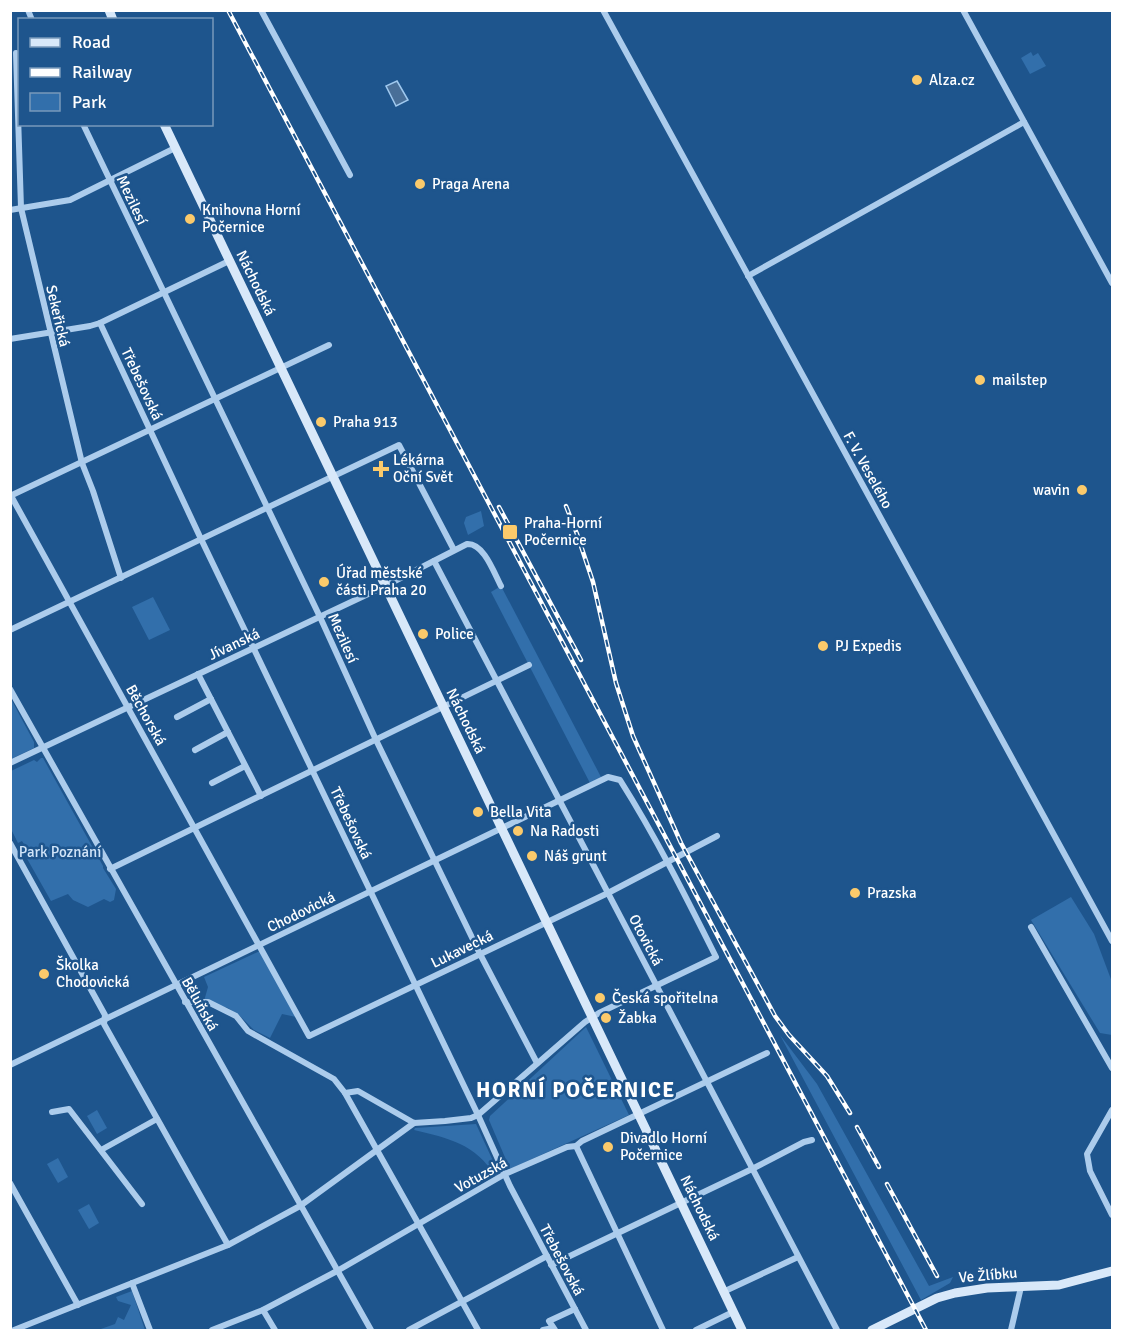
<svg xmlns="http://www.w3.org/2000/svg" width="1123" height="1341" font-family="Signika,sans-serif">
<rect width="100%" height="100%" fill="#1e558d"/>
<g fill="#326fab">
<polygon points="1031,52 1033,56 1038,53 1046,66 1030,74 1021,58"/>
<polygon points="481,511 484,526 468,535 464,523 466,517"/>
<polygon points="501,586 601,777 590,783 491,592"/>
<polygon points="153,597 170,630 149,640 132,607"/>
<polygon points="11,699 34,742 34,748 11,759"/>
<polygon points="41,758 43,758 103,866 103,868 116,889 114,900 110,902 104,899 88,907 73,900 68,894 51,901 21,848 25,846 22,841 18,843 11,829 11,771 34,760 37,762"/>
<polygon points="1071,897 1094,934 1112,982 1112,1035 1100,1033 1031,920"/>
<polygon points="260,951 296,1017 282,1014 270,1038 254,1030 240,1016 228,1008 204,1001 208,987 204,977"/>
<polygon points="586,1027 629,1115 510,1169 489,1120 490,1116"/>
<polygon points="780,1035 817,1084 929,1286 953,1277 950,1283 921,1300"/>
<polygon points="97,1110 107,1128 97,1134 87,1116"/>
<path d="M476,1124L499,1174L495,1176C476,1144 448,1138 414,1130L415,1128Z"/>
<polygon points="58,1158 68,1177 58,1183 47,1164"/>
<polygon points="89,1204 99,1223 89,1229 78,1210"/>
<polygon points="132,1291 145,1330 98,1330 115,1324 118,1317 124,1320 131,1305 118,1301 116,1297"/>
</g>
<polygon fill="#496f98" stroke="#9fc8ee" stroke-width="1.5" points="397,81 408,100 396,106 386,86"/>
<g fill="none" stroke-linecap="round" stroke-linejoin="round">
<g stroke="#acccec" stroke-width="6">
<polyline points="28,10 32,20"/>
<polyline points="261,10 350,175"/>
<polyline points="603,10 1112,941"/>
<polyline points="963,10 1112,283"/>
<polyline points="16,53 21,208 82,463 93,491 121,578"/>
<polyline points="83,124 320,617 376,740 480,954 537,1063"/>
<polyline points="10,210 70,200 175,148"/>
<polyline points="748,276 1024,122"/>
<polyline points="100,323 201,539 478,1115 510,1186 586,1330"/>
<polyline points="10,339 90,326 100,323 229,261"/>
<polyline points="10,494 309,1036 608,893 717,836"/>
<polyline points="10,496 329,345"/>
<polyline points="434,561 837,1330"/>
<polyline points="10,630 399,445 454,550"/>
<polyline points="198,674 261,796"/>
<polyline points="10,689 371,1330"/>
<polyline points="177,717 211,699"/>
<polyline points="195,750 228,732"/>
<path d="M10,763L385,586L467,544C484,543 494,573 501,586"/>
<polyline points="212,783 245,766"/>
<polyline points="10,843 105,1015 104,1024 228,1245"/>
<polyline points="110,869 529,665"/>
<polyline points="1031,927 1112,1068"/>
<path d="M10,1065L608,777L620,780C656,837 686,897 716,957L599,1013L585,1022L478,1115L471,1118L445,1121L414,1123L358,1091L345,1093L334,1079L248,1031L236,1016L208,1002H185"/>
<polyline points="345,1093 478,1330"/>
<polyline points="1112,1110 1087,1154 1090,1171 1112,1215"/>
<polyline points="52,1112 69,1109 142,1204"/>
<polyline points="576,1146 663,1330"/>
<polyline points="101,1150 157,1119"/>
<polyline points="10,1183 78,1305"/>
<polyline points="551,1265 752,1169 804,1142 812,1140"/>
<polyline points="132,1283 150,1330"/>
<polyline points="723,1292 798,1257"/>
<polyline points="263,1310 275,1330"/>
<polyline points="14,1330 228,1245 300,1206 414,1123"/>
<polyline points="212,1330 263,1310 337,1271 505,1174 567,1147 576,1146 582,1141 767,1053"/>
<polyline points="409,1330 547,1256"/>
<polyline points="543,1330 553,1328"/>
<polyline points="555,1330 549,1321 575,1309"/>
<polyline points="696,1330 733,1312"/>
<polyline points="1011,1330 1021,1287"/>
</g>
<g stroke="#d8e8f9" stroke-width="9">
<polyline points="109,10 113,20"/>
<polyline points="164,124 742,1330"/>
<polyline points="872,1330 937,1298 955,1293 987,1288 1059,1285 1112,1271"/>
</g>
<g stroke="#fff" stroke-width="4.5">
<g id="rail">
<polyline points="228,10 926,1330"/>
<polyline points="566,506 577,534 593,582 616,683 633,736 681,843 775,1016 789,1035 827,1076 850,1113"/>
<polyline points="499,507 581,660"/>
<polyline points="857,1127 879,1167"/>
<polyline points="887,1184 937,1276"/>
</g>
</g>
<use href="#rail" stroke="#1e558d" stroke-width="2" stroke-dasharray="7" stroke-linecap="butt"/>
</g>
<g fill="#fbca6b" stroke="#1e558d" stroke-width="2">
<circle cx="917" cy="80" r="6"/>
<circle cx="420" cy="184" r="6"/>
<circle cx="190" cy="219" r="6"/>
<circle cx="980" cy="380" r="6"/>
<circle cx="321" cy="422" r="6"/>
<path d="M378 460h6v6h6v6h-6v6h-6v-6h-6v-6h6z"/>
<circle cx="1082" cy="490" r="6"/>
<rect x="502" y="524" width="16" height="16" rx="3"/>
<circle cx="324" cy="582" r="6"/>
<circle cx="423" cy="634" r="6"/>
<circle cx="823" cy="646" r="6"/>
<circle cx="478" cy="812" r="6"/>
<circle cx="518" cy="831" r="6"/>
<circle cx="532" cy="856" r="6"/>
<circle cx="855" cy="893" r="6"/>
<circle cx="44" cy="974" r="6"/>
<circle cx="600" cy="998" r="6"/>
<circle cx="606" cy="1018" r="6"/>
<circle cx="608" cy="1147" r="6"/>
</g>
<g text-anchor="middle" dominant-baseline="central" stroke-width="5" stroke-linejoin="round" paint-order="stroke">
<g font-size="15" fill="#fff" stroke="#1e558d" text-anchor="start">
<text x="929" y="80">Alza.cz</text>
<text x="432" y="184">Praga Arena</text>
<text x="202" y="210">Knihovna Horní<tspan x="202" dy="17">Počernice</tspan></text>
<text x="992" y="380">mailstep</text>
<text x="333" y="422">Praha 913</text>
<text x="393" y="460">Lékárna<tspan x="393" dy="17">Oční Svět</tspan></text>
<text x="1070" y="490" text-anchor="end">wavin</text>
<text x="524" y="523">Praha-Horní<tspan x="524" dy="17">Počernice</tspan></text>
<text x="336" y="573">Úřad městské<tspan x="336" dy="17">části Praha 20</tspan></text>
<text x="435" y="634">Police</text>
<text x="835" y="646">PJ Expedis</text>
<text x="490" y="812">Bella Vita</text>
<text x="530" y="831">Na Radosti</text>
<text x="544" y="856">Náš grunt</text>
<text x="867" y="893">Prazska</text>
<text x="56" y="965">Školka<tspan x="56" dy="17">Chodovická</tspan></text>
<text x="612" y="998">Česká spořitelna</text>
<text x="618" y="1018">Žabka</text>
<text x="620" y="1138">Divadlo Horní<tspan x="620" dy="17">Počernice</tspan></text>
</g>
<g font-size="15" fill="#fff" stroke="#1e558d">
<text transform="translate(132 200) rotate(65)">Mezilesí</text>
<text transform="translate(256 283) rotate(64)">Náchodská</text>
<text transform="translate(58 316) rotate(77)">Sekeřická</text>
<text transform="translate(142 384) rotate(65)">Třebešovská</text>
<text transform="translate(868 470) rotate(61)">F. V. Veselého</text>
<text transform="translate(343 638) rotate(66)">Mezilesí</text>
<text transform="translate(234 644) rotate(-25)">Jívanská</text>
<text transform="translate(146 715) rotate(61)">Běchorská</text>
<text transform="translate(466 721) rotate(64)">Náchodská</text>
<text transform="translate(351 823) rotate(65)">Třebešovská</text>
<text transform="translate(301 912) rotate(-26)">Chodovická</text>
<text transform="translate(646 940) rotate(62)">Otovická</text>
<text transform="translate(462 949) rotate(-26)">Lukavecká</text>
<text transform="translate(200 1004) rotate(61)">Běluňská</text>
<text transform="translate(481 1175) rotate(-29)">Votuzská</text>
<text transform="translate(700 1208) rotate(64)">Náchodská</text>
<text transform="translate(562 1260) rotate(62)">Třebešovská</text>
<text transform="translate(988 1275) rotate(-5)">Ve Žlíbku</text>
</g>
<g font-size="15" fill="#d1e5f9" stroke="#1e558d">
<text x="60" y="852">Park Poznání</text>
</g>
<g font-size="21" font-weight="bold" letter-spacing="1.5" fill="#fff" stroke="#1e558d">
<text x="576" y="1090">HORNÍ POČERNICE</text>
</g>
</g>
<rect width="1123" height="1341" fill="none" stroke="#ffffff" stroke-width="24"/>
<rect x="18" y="18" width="195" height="108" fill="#1e558d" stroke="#7899bb" stroke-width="1.5"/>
<rect x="30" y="38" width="30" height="9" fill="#d8e8f9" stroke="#7899bb" stroke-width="1.5"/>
<text x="72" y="48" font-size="18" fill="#ffffff">Road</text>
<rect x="30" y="68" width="30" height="9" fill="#ffffff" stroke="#7899bb" stroke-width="1.5"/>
<text x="72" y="78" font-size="18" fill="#ffffff">Railway</text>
<rect x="30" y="93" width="30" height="18" fill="#326fab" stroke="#7899bb" stroke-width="1.5"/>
<text x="72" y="108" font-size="18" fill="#ffffff">Park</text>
</svg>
